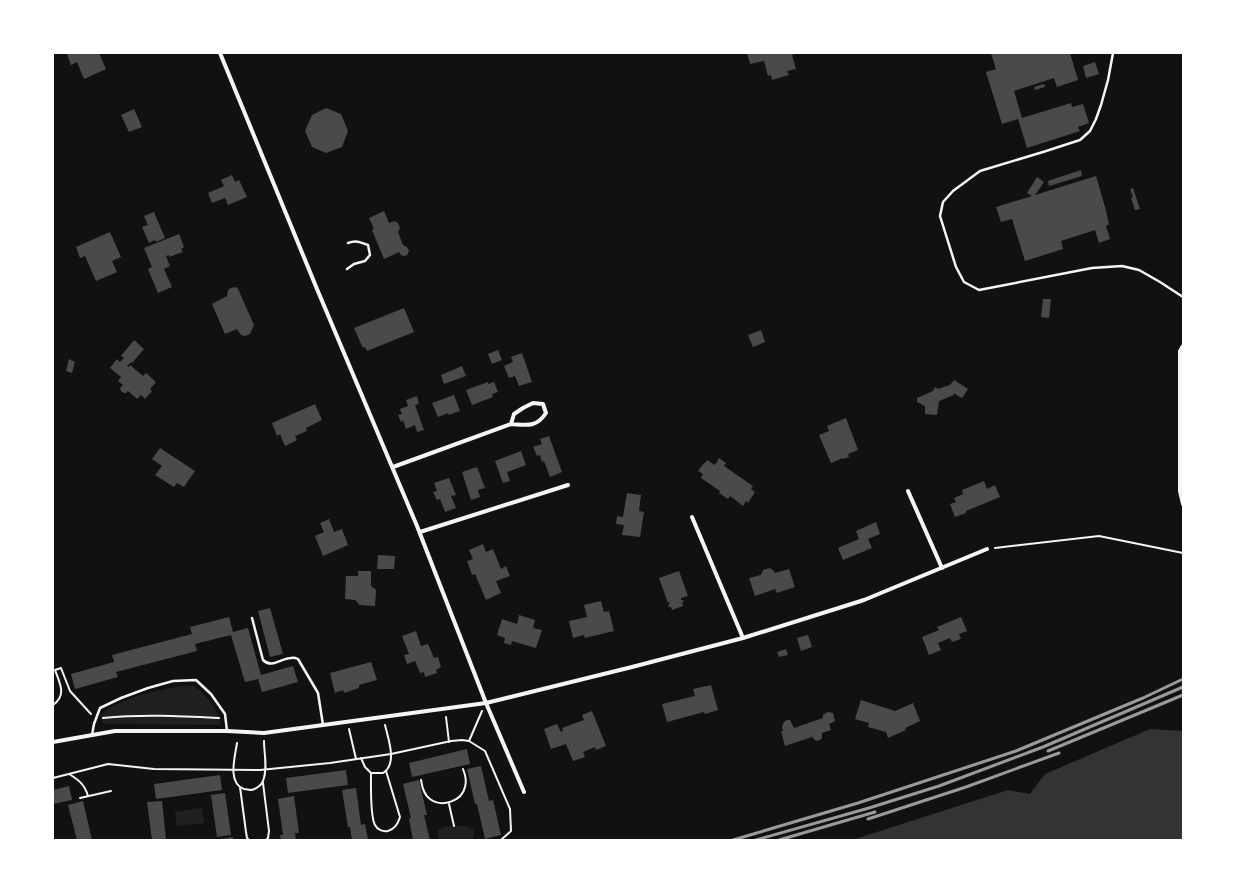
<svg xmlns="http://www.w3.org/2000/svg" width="1236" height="893" font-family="Karla,sans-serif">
<rect width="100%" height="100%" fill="#111"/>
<g fill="#202020">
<path d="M192,686C203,689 218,711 221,722L220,725L107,724L103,723L100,717C107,703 154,691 170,688C177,686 185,686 192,686Z"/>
<polygon points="202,808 204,823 177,826 175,812"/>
<path d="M454,826C464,826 479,825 473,840H438V831L443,827Z"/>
</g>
<polygon fill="#333" points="1150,729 1183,731 1183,840 852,840 1008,790 1030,794 1045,774"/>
<g fill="#4a4a4a">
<polygon points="70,53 99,53 106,69 84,79 77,62 71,65 67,54"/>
<polygon points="747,53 798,53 792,55 796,69 787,71 789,75 772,80 771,75 768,76 764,61 750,64"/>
<polygon points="991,53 1070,53 1078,80 1057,87 1054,78 1014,91 1022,118 1071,103 1072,107 1083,104 1089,123 1078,127 1080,131 1027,148 1018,119 1002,124 986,72 996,69"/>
<polygon points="1095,62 1099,74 1086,78 1083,66"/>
<polygon points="1044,84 1045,87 1035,90 1034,87"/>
<polygon points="326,108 341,114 348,131 342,147 326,153 312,147 305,131 312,115"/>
<polygon points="134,109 142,127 129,132 121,115"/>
<polygon points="1081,170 1082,176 1049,186 1048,181"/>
<polygon points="232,175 235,182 239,180 247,197 228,205 225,198 212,203 208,193 224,186 221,180"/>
<polygon points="1096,176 1105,207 1109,224 1106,226 1110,239 1099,243 1095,230 1061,241 1063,249 1025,261 1012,219 1001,222 996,207 1032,196 1027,193 1037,177 1044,182 1035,195"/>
<polygon points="1133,188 1140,209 1135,210 1131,198 1133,197 1130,189"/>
<polygon points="384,211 389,223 394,221 398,223 400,228 398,232 403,245 407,247 409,251 407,255 404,256 401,255 399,252 384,259 372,230 374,229 369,218"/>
<polygon points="154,212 165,238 156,242 155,240 149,243 142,227 148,225 144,216"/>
<polygon points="110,232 121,257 112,261 117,272 96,281 85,256 80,258 76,247"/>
<polygon points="179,234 184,247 181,249 183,252 169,257 169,255 166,256 170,266 164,269 172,287 158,293 148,269 152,267 144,248"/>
<polygon points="236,287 238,289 254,325 250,334 245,336 241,335 237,329 225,334 212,304 227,296 228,290 231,288"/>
<polygon points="1043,299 1051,299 1049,318 1041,317"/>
<polygon points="404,308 414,332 367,351 365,347 363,348 354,328"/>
<polygon points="761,330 765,342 753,347 748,335"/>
<polygon points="134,340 144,349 132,363 131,362 127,366 129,367 130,365 143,376 146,373 156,382 150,389 152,391 145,399 141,395 137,399 128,391 126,393 124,393 121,391 120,388 123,385 118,381 121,377 110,368 117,359 120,362 124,358 121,356"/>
<polygon points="498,350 502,360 492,364 488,354"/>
<polygon points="522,353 532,382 519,386 515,376 509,378 504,366 513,362 511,357"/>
<polygon points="69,359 75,362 72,373 66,371"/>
<polygon points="462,366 466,376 444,384 441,375"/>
<polygon points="954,380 968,389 962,398 953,393 954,395 939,401 937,415 925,414 925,406 922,405 922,404 918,403 917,401 917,398 933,391 935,387 937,388 938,389 950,385"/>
<polygon points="488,382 488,384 494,382 498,392 492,394 493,397 472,405 466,390"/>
<polygon points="454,395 460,411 449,415 448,413 438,417 432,403"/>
<polygon points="417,396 419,404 415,405 424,430 417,432 415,425 406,429 403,420 401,422 398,415 402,414 400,409 408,406 406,400"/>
<polygon points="315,404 322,420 306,428 307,431 295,436 297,440 285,446 280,434 277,436 272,423"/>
<polygon points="846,418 858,450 848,454 849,457 843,459 843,458 831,463 819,435 829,431 827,426"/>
<polygon points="549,436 562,472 550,477 544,461 542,462 540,455 537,456 533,447 542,444 540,439"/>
<polygon points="160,448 195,471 184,487 177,483 174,487 155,475 162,466 152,459"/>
<polygon points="521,451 526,465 507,472 510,481 503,483 495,461"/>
<polygon points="719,458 726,463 724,466 753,486 751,489 755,492 748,503 746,501 743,506 730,496 728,499 719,493 720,491 701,478 703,474 698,471 704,463 705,463 707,460 715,465"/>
<polygon points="477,467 485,488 478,490 480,497 471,500 462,472"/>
<polygon points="449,478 456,495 451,496 456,508 445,512 440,499 437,500 433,492 437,491 434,483"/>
<polygon points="984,481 987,489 995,485 1000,497 966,511 966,513 955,517 950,504 956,502 954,498 963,494 962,490"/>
<polygon points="627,493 641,495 639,511 644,512 640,537 622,535 624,525 616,524 617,516 623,517"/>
<polygon points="329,519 334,532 342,529 348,545 323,556 315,536 324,532 320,523"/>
<polygon points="876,522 880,534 868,539 872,548 843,560 838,548 859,539 856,531"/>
<polygon points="483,544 486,552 493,549 501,569 506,566 510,576 496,581 501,593 486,600 475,574 472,575 467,561 473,559 469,550"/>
<polygon points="378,555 395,556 394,569 377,569"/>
<polygon points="770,568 774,571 775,573 789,569 795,587 777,593 775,589 755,596 749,578 761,575 763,570"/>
<polygon points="358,571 371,571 371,586 376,590 375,606 359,605 359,604 355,600 345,599 346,576 358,576"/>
<polygon points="679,571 688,596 681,598 681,600 683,600 684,602 682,602 683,606 672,610 671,607 669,607 668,605 670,604 669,602 668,603 659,578"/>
<polygon points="601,601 604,612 609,611 614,631 585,638 584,635 573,638 569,621 587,617 584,605"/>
<polygon points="270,608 283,654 270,657 258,611"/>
<polygon points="519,615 535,620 533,628 542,630 536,648 512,641 511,645 504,643 505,638 497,635 502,619 517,624"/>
<polygon points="229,617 233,632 248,628 261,675 293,666 298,682 262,692 258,679 245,682 231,635 195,644 197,651 116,672 118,677 75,689 71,674 114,662 112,655 192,634 190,627"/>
<polygon points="961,617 967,631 959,634 961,639 952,642 950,638 938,643 941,650 929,655 922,637 939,630 937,627"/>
<polygon points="416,631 421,646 428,644 434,658 438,657 441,667 436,670 437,673 425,677 424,672 420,673 415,661 407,664 404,655 409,654 402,636"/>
<polygon points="808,635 812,647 801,651 797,638"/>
<polygon points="786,649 788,655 779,657 777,652"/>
<polygon points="371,662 377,680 359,685 359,688 344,693 343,690 335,693 330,673"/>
<polygon points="711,685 718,710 705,714 704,712 667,722 662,704 695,696 693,689"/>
<polygon points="861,700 895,711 913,703 920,721 905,728 906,730 888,738 886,732 868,727 869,723 855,719"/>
<polygon points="592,711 606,746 596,750 595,747 583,752 585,757 573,761 566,744 551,749 544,729 557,724 561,732 563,731 562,728 584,720 582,715"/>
<polygon points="828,712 833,713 835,720 834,722 829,724 831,730 822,733 822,738 820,740 816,741 812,737 785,746 781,731 783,731 782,726 784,722 787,720 790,720 794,728 823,718 823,715"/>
<polygon points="467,749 470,764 412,777 409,763"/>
<polygon points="481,766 489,801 493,800 501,835 485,839 477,804 475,804 467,769"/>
<polygon points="346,770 348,785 288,793 286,778"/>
<polygon points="220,775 222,790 156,799 154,784"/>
<polygon points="419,780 427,815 424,815 430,840 413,840 409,819 411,818 403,784"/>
<polygon points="69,786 72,800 53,804 53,790"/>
<polygon points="356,788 361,825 365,824 368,840 352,840 350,827 348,827 342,790"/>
<polygon points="225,793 231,835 217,837 211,795"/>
<polygon points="294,796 299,833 295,833 296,840 281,840 280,835 283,835 278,799"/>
<polygon points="83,801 92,840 77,840 68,805"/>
<polygon points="162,801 166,840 152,840 147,802"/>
<polygon points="233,837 233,840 221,840 221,839"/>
</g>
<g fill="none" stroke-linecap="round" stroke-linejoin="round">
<g stroke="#f5f5f5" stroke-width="2">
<polyline points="995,548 1099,536 1183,553"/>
<path d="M53,705C67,695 60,684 55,670L61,668L70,691L91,714"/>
<polyline points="446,717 449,742"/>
<path d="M103,718C142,714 180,716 219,718"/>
<polyline points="349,729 356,759"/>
<polyline points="469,741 482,711"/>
<path d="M237,743C235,757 227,783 244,789C245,789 250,790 250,790C255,790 262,785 263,781C268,769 264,753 264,741"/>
<path d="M361,758L365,767L371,773H383C398,764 388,738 385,725"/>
<path d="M371,773C371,784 370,816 375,825C377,829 382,832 388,831C395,829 398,824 400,817L386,771"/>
<path d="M69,774C79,780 85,785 88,796"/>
<polyline points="53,778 108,764 154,769 260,770 330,763 391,754 451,741 462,740 469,741 485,751 510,809 511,831 501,840"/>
<path d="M421,780C422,787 424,795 430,799C442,808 462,801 465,787C467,781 465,774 463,769"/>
<polyline points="263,783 269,831 268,838 266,840"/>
<polyline points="240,787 246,832 247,838 249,840"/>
<polyline points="80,798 111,791"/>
<polyline points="449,804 454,826"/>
</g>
<g stroke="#f5f5f5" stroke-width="2.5">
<polyline points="1113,53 1108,80 1101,105 1096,119 1090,131 1080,140 1043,152 980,171 953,191 943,202 940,216 956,267 964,282 979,290 1092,268 1122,266 1139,270 1160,282 1183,297"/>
<path d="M347,269L354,264L365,261L370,255L368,245C360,242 356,240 348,243"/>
<path d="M252,618L263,660C272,669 281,658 291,658C294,657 296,658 298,659L318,693L323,725"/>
<polyline points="92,735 94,724 100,708 121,698 148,688 173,681 196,680 211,694 225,714 227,731"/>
</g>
<g stroke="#f5f5f5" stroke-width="4">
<polyline points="220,53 317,289 417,526 486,703 524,792"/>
<polyline points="1183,346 1180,351 1180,491 1183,504"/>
<path d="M393,467L511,424C527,425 536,428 546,413L543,404L533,403L523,408L514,414L511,424"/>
<polyline points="908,491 942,568"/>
<polyline points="692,517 743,638"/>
<polyline points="420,532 568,485"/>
<polyline points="53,742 115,731 227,731 264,733 486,703 632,667 743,638 864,600 987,549"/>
</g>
<g stroke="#9a9a9a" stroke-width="3">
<polyline points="1048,751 1183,695"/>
<polyline points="868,819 966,787 1059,753"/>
<polyline points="733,840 858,803 1016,751 1143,698 1183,679"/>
<polyline points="756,840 869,808 939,786 1043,747 1183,687"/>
<polyline points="779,840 875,812"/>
</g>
</g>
<rect width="1236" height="893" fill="none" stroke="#ffffff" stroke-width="108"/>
</svg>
